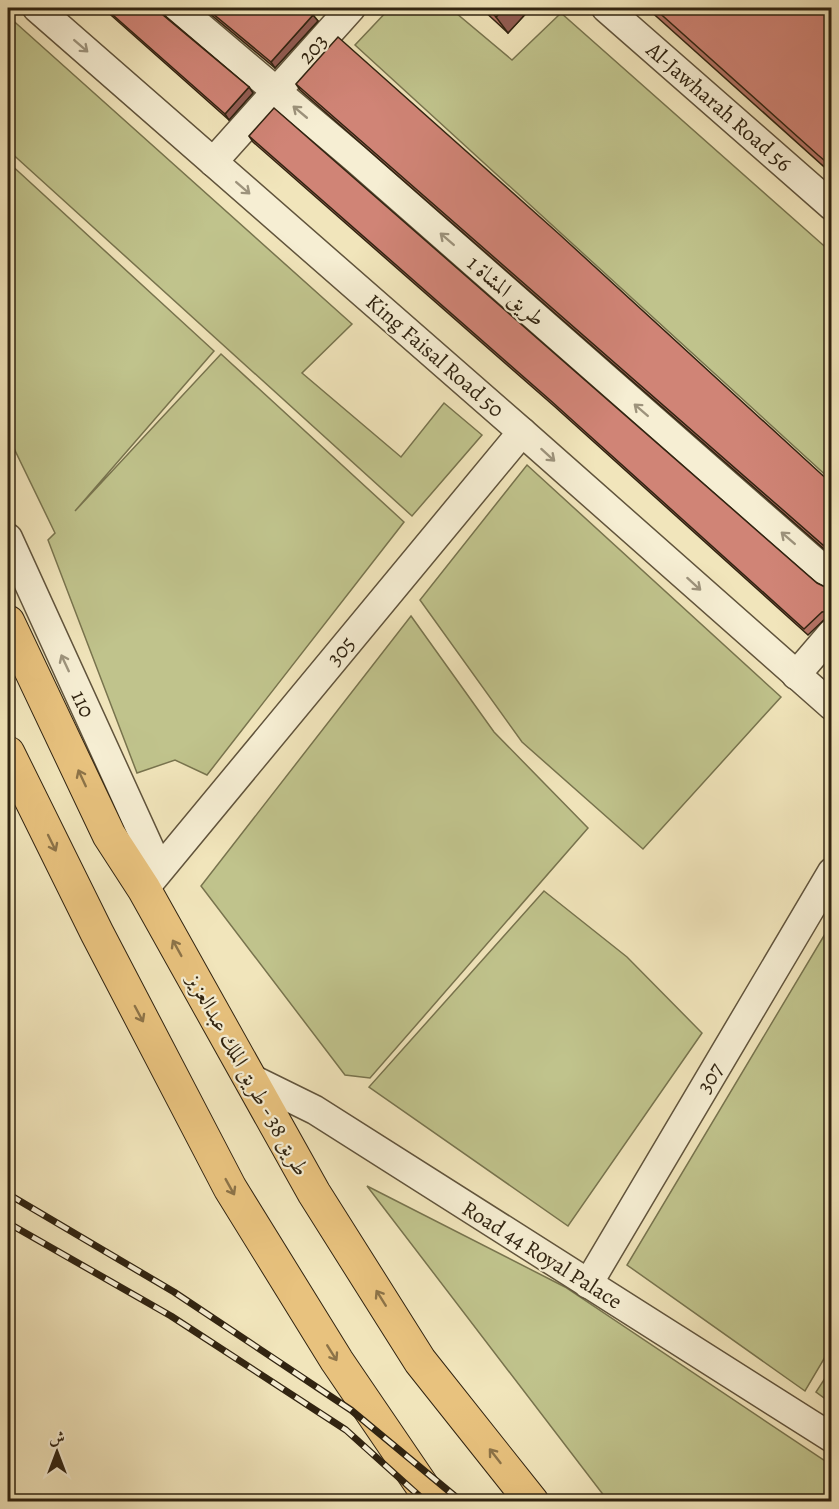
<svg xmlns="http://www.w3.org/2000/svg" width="839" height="1509" font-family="Alegreya,Amiri,serif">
<rect width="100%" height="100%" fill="#f1e5bb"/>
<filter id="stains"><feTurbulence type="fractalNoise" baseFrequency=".00333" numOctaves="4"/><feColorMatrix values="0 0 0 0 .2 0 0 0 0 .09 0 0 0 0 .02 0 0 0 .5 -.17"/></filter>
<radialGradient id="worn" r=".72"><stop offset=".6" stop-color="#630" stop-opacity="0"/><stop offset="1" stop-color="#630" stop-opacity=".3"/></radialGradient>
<g fill="#c0c38c" stroke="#78744e" stroke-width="1.5">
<polygon points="390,8 450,8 512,60 561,13 831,252 831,480 355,45"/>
<polygon points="8,16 352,324 302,373 401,457 444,403 482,435 412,516 8,150"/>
<polygon points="8,162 214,351 75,511 221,354 404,522 207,775 175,760 137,773 48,540 55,533 8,436"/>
<polygon points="527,465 781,697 643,849 522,742 420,600"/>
<polygon points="411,616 494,732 588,828 370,1078 345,1075 201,886"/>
<polygon points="544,891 627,957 702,1033 568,1226 369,1087"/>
<polygon points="831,924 831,1347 805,1391 627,1265"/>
<polygon points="367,1186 565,1287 831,1465 831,1501 608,1501"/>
<polygon points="831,1369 831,1403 816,1392"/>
</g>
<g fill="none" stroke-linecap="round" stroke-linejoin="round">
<g stroke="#61543c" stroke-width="31">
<g id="street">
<polyline points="37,8 522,432 832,706"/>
<polyline points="178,8 355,158 832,577"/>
<polyline points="606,8 832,206"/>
<polyline points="213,162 351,8"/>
<polyline points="8,538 159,869"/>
<polyline points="796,675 832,633"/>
<polyline points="144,889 522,432"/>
<polyline points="250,1078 315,1110 832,1438"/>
<polyline points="588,1284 832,872"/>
</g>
</g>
<g stroke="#312411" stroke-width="35">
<g id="primary">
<polyline points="8,622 109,835 144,889 314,1193 420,1361 532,1502"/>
<polyline points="8,753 97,933 230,1188 337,1361 433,1502"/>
</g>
</g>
<use href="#street" stroke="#f6eed3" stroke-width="28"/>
<use href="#primary" stroke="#e8c27e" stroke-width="33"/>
<g stroke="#312411" stroke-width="7">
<g id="rail">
<polyline points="8,1194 174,1292 351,1410 462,1502"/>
<polyline points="8,1223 171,1316 346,1430 426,1502"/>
</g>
</g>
<use href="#rail" stroke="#f6eed3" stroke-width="4.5" stroke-dasharray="14" stroke-linecap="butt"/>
</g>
<g fill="#b37265" stroke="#312411" stroke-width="1.5">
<polygon points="103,8 162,8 163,14 249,87 253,93 229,120"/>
<polygon points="203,8 305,8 313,15 318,21 275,68"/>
<polygon points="481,8 531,8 508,33"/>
<polygon points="647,8 831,8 831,173"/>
<polygon points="296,84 831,483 831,555 300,90"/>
<polygon points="249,136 817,583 825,587 831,587 831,617 826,618 808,635 554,406 253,142"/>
</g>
<g fill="#925c53" stroke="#312411" stroke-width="1.5">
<polygon points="504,8 531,8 508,33 496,17"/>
<polygon points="313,15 318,21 275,68 271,62"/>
<polygon points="249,87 253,93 229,120 225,114"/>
</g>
<g fill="#d08476" stroke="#312411" stroke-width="1.5">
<polygon points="105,8 159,8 163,15 249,87 225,114"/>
<polygon points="206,8 305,8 313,15 271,62"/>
<polygon points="487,8 504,8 496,17"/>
<polygon points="654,8 831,8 831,166 818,155"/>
<polygon points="338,37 559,234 831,483 831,552 296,84"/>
<polygon points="274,108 817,583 825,587 831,587 831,611 822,612 804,629 550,400 249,136"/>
</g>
<defs><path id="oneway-shaft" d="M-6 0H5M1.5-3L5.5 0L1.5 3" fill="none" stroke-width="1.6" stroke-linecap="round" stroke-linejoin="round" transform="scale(1.5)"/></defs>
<g stroke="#9d937c">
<use href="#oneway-shaft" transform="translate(81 46) rotate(41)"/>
<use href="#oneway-shaft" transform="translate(300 112) rotate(-140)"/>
<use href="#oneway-shaft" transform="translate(243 188) rotate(41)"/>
<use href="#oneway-shaft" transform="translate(447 239) rotate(-139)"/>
<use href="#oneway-shaft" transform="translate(641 410) rotate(-139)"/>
<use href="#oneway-shaft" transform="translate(548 455) rotate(42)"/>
<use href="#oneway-shaft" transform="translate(788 538) rotate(-139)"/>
<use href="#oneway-shaft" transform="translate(694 584) rotate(42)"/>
<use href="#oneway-shaft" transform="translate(65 663) rotate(-115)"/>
</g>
<g stroke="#8c7348">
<use href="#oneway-shaft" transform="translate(82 778) rotate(-115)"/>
<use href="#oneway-shaft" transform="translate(52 843) rotate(64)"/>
<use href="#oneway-shaft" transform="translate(177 948) rotate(-119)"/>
<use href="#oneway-shaft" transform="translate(139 1014) rotate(62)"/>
<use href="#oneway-shaft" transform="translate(230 1187) rotate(61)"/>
<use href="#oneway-shaft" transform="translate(381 1298) rotate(-122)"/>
<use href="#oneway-shaft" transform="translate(332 1353) rotate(58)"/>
<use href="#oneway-shaft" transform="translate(495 1456) rotate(-128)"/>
</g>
<g text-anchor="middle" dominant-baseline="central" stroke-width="4.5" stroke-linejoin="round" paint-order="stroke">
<g font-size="22" fill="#312411" stroke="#f6eed3">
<text transform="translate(313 49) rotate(-48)">203</text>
<text transform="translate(719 107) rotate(41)">Al-Jawharah Road 56</text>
<text transform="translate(506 291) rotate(41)">طريق المشاة 1</text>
<text transform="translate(435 356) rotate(41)">King Faisal Road 50</text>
<text transform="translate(341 651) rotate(-50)">305</text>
<text transform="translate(83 704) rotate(65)">110</text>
<text transform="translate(248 1075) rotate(61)">طريق 38 - طريق الملك عبدالعزيز</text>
<text transform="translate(710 1078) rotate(-59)">307</text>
<text transform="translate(542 1255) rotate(32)">Road 44 Royal Palace</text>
</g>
</g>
<rect width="839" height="1509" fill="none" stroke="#f1e5bb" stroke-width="30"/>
<rect x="9" y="9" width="821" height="1491" fill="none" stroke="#312411" stroke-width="3"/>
<rect x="15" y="15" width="809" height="1479" fill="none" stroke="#312411" stroke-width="1.5"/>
<g transform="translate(57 1452)" stroke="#f6eed3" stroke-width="4.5" paint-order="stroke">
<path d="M0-4.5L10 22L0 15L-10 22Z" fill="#312411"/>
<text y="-9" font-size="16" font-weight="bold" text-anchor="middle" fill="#312411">ش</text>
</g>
<rect width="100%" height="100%" filter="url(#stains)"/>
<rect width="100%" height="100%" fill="url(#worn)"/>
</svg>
